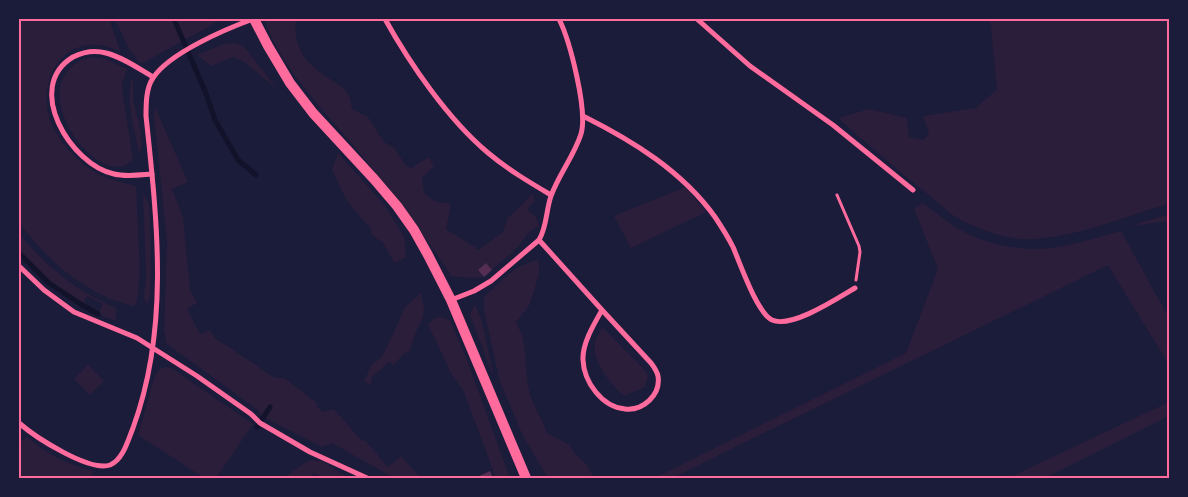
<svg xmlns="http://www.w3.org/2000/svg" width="1188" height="497" font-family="'Varela Round',sans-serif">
<rect width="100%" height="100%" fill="#1b1b3a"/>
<g fill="#2a1e3b">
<path d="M19,19H109L120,51C113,49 106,45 98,45C64,41 43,75 47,106C50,132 71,157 93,171C106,179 121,182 136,186L140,272L137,300L136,304L133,306C84,294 49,261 19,223Z"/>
<polygon points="115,19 220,19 208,27 143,63 139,62 128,47"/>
<path d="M264,19H296C293,47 304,62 327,77C335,83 343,86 348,94C351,98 351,104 352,109L368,117L384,142L394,148L407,167L412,168L428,157L434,166L422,178L424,193L434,201L451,204L446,229L479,250L503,232L508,217L519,208L532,194L535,200L527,210L536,217L539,226L530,231L518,247L492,270L486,263L478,270L484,277L472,278L451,276C423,232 391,191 358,151C324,110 282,70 264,19Z"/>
<path d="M990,19H1169V204C1126,216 1083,235 1037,239C1011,241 984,232 961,220C948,213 937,201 925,192C895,168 867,144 838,118L869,109L907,118L909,137L923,140L929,134L923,116L976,108L997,89Z"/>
<polygon points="233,43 242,45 247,50 277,89 244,62 233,57 211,66 197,55 221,45"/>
<path d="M96,57L105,59L127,69L122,84L123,95L133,160C103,191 39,109 66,73C74,62 83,58 96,57Z"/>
<path d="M132,76C134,83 133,88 133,95C134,114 147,136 139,154C135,129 125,101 132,76Z"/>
<polygon points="155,107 188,182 172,189 183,217 190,290 197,303 187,309 200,334 210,330 215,338 275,378 284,378 318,404 316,406 323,412 334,409 362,441 365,440 388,467 401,456 421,478 394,478 332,443 322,447 261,416 258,410 167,344 164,330 167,242 154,116"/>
<polygon points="338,153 386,207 404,237 406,257 395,263 383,243 372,235 370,227 360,217 346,199 332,170"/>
<polygon points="685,187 706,212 631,248 614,216"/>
<polygon points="143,192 149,204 150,216 151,271 150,296 147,305 144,299 146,275"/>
<path d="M923,203C933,210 943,219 954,226C977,241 1007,249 1035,249C1063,249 1094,238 1121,231L1169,318V365L1108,265L672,478H655L906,353L938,269L914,209Z"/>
<polygon points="1169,214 1169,221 1129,226"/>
<path d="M19,233C46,267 76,291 116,308V320L107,318L98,314L103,304L87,296L82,305L49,283L19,253Z"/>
<path d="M539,260V275L529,306L516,322C518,326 520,331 522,336C527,353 525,372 529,390C532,405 542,418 547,433L570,445L574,452L587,465L594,478H548L523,436L500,382L484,310V297C499,282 517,263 539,260Z"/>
<polygon points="421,293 424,308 423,317 415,334 410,351 404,353 393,366 390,361 372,377 371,385 364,381 372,364 381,358 388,345 405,307"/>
<polygon points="475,304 482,322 494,378 470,315"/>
<polygon points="441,317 450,320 467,360 510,478 496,478 464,392 450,371 428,324 435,318"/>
<path d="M602,327L642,367L648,376L645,387L624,396C610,383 592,363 595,342C596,337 600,332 602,327Z"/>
<polygon points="88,365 104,381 90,395 74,379"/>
<polygon points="167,367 171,368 253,424 216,478 204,478 138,435 155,375 160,369"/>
<polygon points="1169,402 1169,416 1045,478 1008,478"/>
<path d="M27,437C49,455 66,464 93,471L92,478H19V443Z"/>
<polygon points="309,460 322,461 348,478 323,478 314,473 310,478 284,478"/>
</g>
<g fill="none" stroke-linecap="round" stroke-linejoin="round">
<g stroke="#12122b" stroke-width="5">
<polyline points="174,19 207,96 215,120 238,160 256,175"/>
<polyline points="19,253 49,283 82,305 98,314"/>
<polyline points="257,427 270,407"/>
</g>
</g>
<g fill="#542f53">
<polygon points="486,263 492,270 484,277 478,270"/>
<polygon points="490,471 493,478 475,478"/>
</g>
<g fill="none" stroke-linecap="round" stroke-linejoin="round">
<polyline stroke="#ff6b9d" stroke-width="3" points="837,195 859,246 860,252 856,280"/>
<g stroke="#ff6b9d" stroke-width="5">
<path d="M385,19C410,64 448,119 487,152C507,169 529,182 551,195"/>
<polyline points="697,19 750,66 833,125 913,190"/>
<path d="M583,116C633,141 682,171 715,217C721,226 728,237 733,247C740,263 757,313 772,320C791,329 838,298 855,288"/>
<path d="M152,174C139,175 126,177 114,174C71,165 23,87 73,57C83,52 95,50 106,53C122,57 138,68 153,77"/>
<path d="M539,240L602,310L651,363C654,367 657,371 658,376C661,395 643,411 625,409C602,407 584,382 583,360C582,344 594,324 602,310"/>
<polyline points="19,266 44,290 74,312 137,338 197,376 251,414 260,423 310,452 367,478"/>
<path d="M451,300L474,291L491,281L539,240C547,227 546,210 551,196C559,174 574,156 581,134C588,111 570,41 559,19"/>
<path d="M19,423C35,437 89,472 110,465C123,460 128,440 133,428C170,327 157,220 146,116C146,104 146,88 153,78C169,53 226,29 253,19"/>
</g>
<polyline stroke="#ff6b9d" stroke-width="10" points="254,19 268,46 290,83 313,113 374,179 397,206 414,230 428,255 451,300 526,478"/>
</g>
<rect width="1188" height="497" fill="none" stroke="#1b1b3a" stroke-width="40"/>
<rect x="20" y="20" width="1148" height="457" fill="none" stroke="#ff6b9d" stroke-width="2"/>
</svg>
